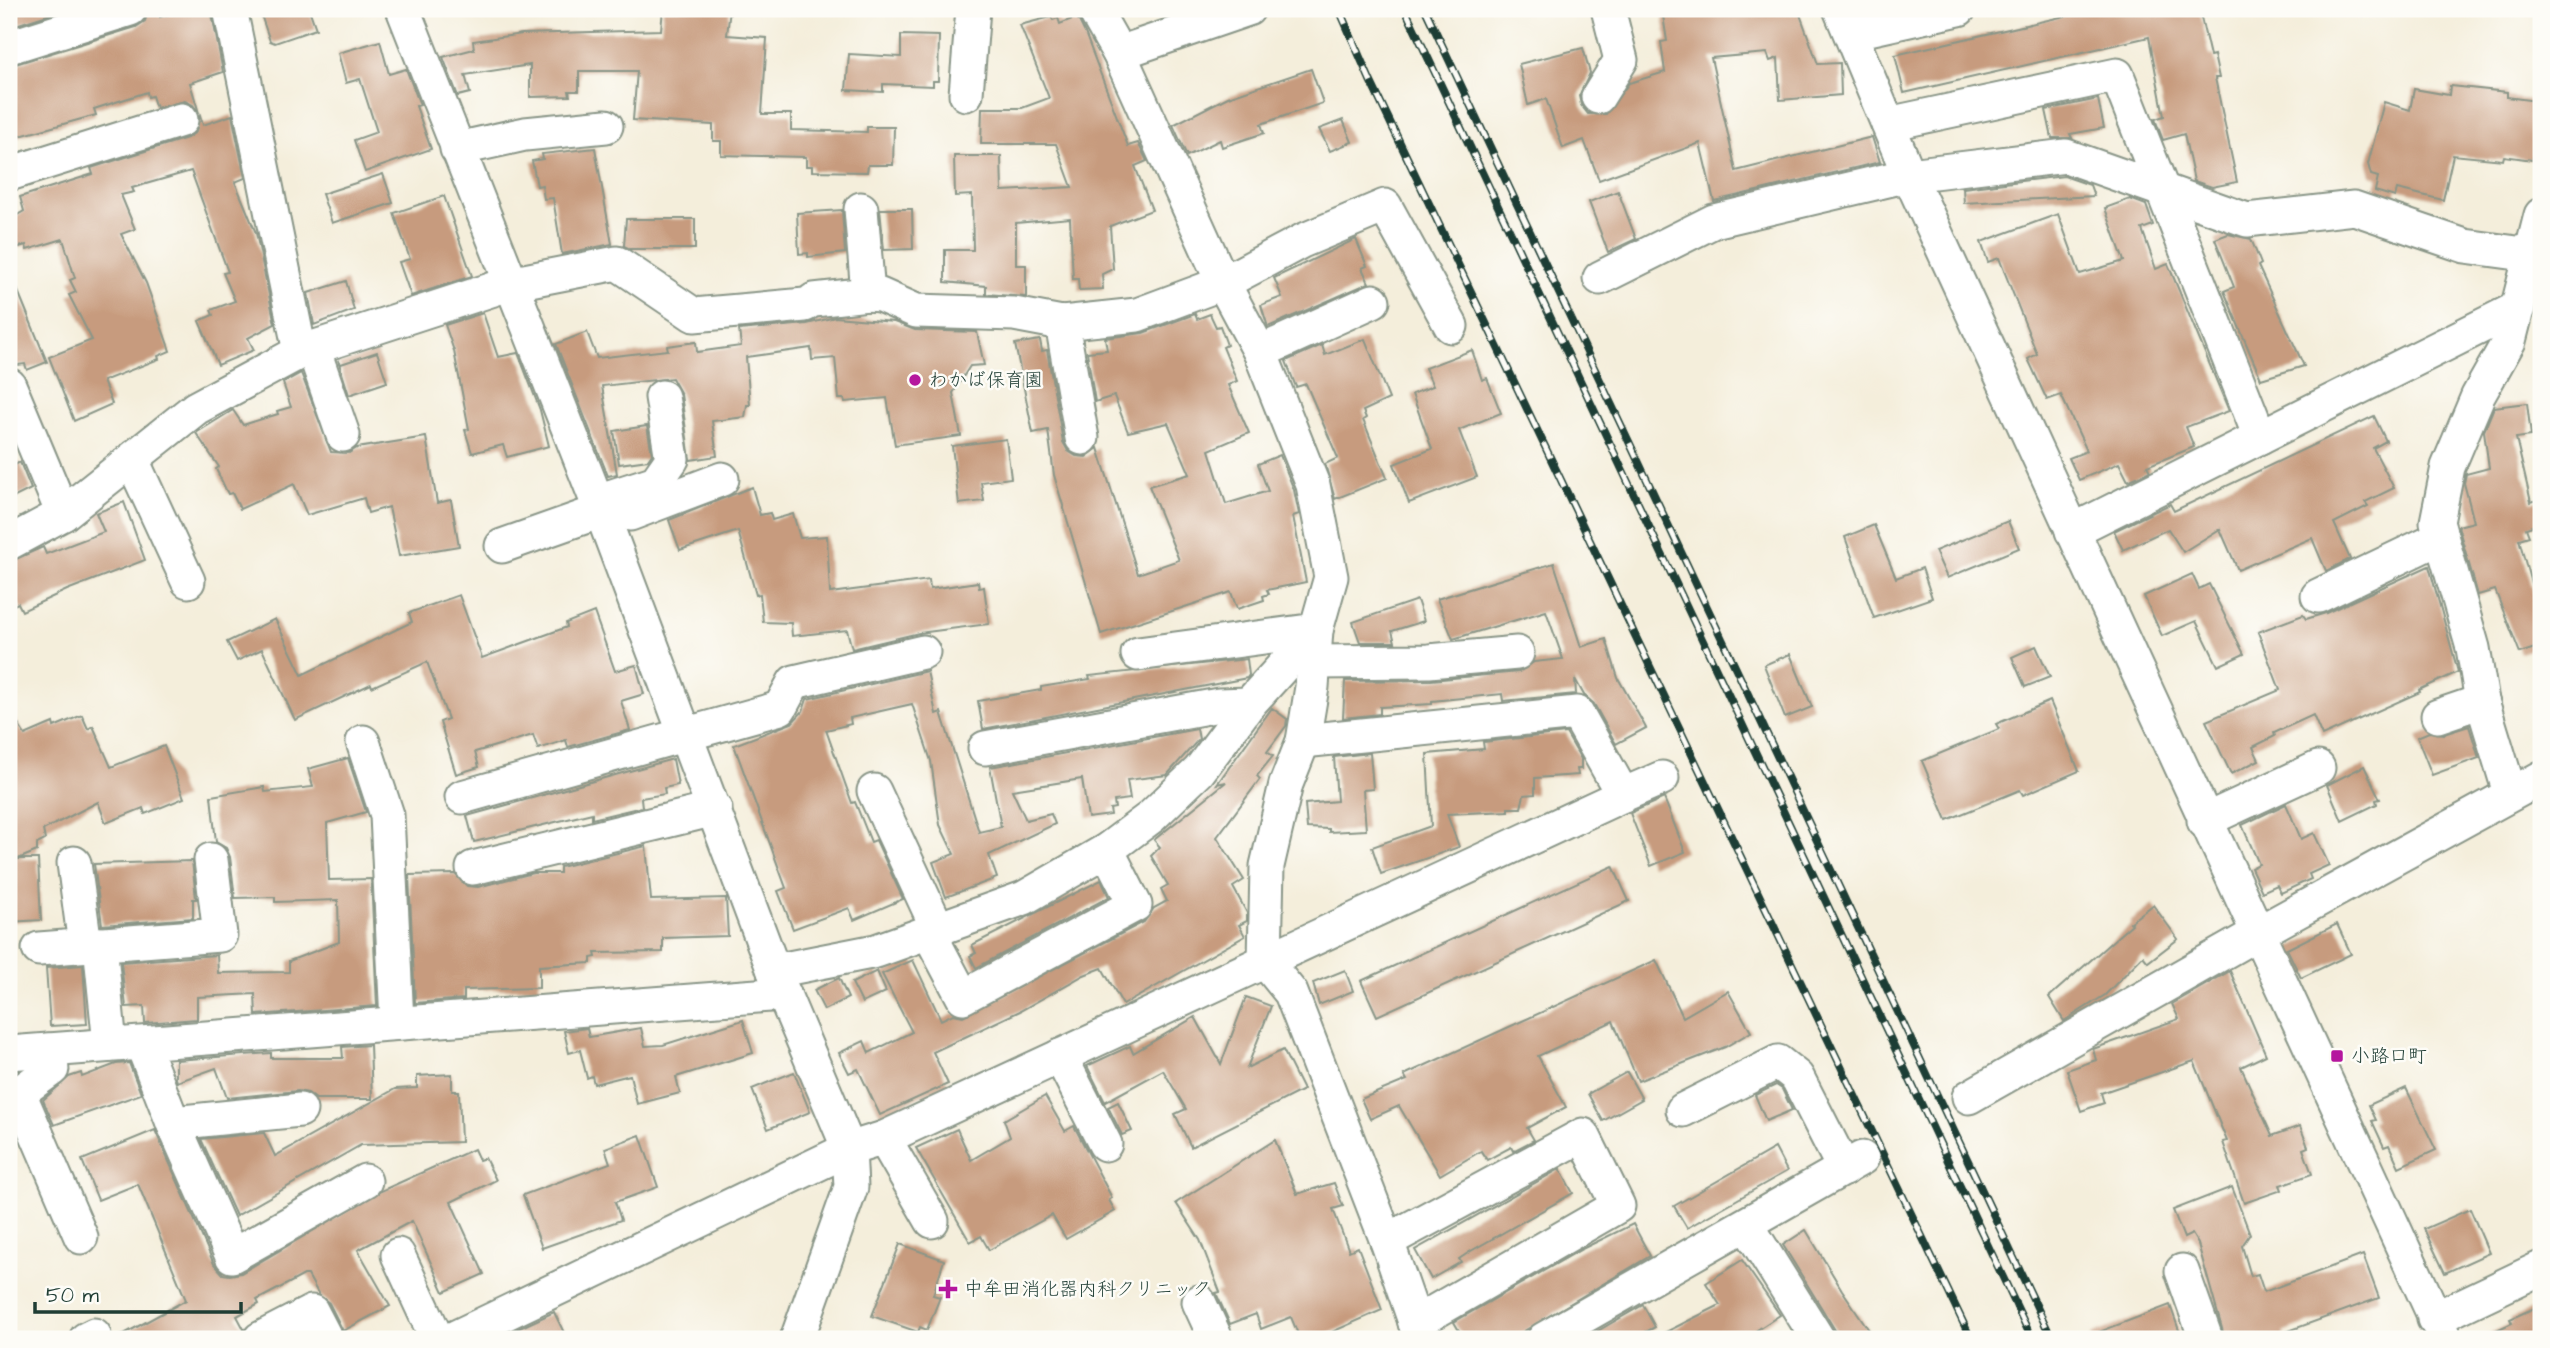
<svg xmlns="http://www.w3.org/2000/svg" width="2550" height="1348" font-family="'Architects Daughter','Klee One',sans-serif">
<rect width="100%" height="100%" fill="#fdfcf7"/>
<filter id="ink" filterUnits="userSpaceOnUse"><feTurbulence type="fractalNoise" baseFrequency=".0143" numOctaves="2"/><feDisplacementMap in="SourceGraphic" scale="14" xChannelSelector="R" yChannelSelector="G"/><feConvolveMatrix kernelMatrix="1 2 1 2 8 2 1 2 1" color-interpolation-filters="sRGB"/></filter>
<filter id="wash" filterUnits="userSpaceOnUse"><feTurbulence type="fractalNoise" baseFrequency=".00686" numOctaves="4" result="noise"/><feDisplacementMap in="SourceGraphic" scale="28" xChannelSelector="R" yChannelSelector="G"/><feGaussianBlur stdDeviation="1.57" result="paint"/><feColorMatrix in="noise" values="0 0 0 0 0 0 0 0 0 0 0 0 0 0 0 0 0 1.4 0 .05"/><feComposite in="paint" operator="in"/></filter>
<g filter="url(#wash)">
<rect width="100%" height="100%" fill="#f4eedb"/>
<g id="blocks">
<g fill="#c79b7e">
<polygon points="9,9 67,9 9,27"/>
<polygon points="149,9 159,9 160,17 184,9 211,9 223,72 190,83 199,113 193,105 185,101 156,108 152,96 148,97 147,92 94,109 96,115 9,139 9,66 136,27 145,21"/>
<polygon points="259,9 309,9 316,29 275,43 270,41"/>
<polygon points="663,9 730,9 727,35 767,38 762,114 791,114 791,130 867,132 867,127 894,127 893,165 868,165 867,172 812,171 812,166 806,166 806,157 721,155 721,141 713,141 713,125 633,120 637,71 579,71 579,91 569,91 570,96 530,97 530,65 465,75 470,93 458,96 443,57 474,49 473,41 522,34 661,30"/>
<polygon points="1662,9 1798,9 1818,64 1840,63 1841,95 1780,100 1778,58 1770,61 1767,53 1711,58 1736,171 1872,137 1880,162 1714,201 1700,143 1599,180 1584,140 1563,148 1546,99 1528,105 1519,64 1583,48 1590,73 1579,96 1581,105 1588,114 1606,114 1629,83 1665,72 1661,42 1667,41"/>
<polygon points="2096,9 2199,9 2210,56 2214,55 2219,78 2215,78 2237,182 2212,187 2194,181 2184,134 2163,140 2155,119 2164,116 2149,37 1904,93 1895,55"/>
<polygon points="1051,17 1053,20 1058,18 1060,24 1077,17 1085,33 1128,146 1138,143 1147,161 1135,166 1152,210 1110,226 1113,269 1102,274 1103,289 1079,290 1078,279 1073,279 1070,218 1016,223 1016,265 1026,265 1026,297 986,294 986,286 945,282 945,250 973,250 972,195 955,196 954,156 1001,156 1002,191 1072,187 1056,144 981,144 982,108 1022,108 1049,98 1020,25"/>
<polygon points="901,35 939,36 938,81 933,81 933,86 883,84 883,92 846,90 849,54 901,57"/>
<polygon points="380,41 389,74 406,69 420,105 416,106 431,149 365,172 354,140 377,132 360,79 346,83 338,53"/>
<polygon points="1311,69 1323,103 1261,124 1264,133 1222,147 1220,140 1187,156 1173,125 1228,97"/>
<polygon points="2450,86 2507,92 2507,97 2537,101 2533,160 2504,156 2503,160 2453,155 2443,200 2397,189 2395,197 2375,191 2378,177 2371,175 2368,164 2384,102 2410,110 2414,89 2449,95"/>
<polygon points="2098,99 2104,128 2070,134 2072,138 2052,138 2046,110"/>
<polygon points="200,115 203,125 232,115 245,178 235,182 256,233 275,324 248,338 254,350 218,365 199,321 213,315 211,310 235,301 223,273 228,272 191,171 132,188 134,192 121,195 135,229 121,234 146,283 170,351 158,356 159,359 103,381 112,404 74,421 49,357 92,340 69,295 76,292 70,280 75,278 63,239 27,250 26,245 9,250 9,220 24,211 20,197 93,174 91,168 187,138 196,132"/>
<polygon points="1343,120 1352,142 1330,151 1319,129"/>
<polygon points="595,148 612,244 562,254 553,198 544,199 542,185 537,186 532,161 543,159 542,154"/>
<polygon points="383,174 393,203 332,223 322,194"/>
<polygon points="2064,176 2090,185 2094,196 1964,203 1963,188"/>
<polygon points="1618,191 1636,239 1608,252 1589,202"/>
<polygon points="444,196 472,276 411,296 399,262 410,259 394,213"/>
<polygon points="2130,199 2146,205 2153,225 2142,229 2156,269 2168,264 2229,411 2186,427 2194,447 2147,466 2150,471 2128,481 2119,463 2079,480 2069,458 2087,451 2061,395 2047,400 2028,359 2037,354 1999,258 1988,262 1981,242 2058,214 2080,274 2124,261 2105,208"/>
<polygon points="880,209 912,209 913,249 884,250"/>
<polygon points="842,210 845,253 808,257 808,253 799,254 797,213"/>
<polygon points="626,219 695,219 695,249 630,249 624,246"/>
<polygon points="2228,234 2251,239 2261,264 2258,266 2304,366 2261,379 2224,291 2234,287 2215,239"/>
<polygon points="1356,239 1367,266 1362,268 1369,283 1268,327 1261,305 1282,297 1274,278"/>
<polygon points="9,269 47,362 27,370 25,364 9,366"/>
<polygon points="346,281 354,310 314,325 308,293"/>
<polygon points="483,313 498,357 518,353 540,410 549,446 507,457 503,445 472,453 465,430 469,429 454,351 445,325"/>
<polygon points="1195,314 1197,319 1210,314 1216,327 1220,326 1227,345 1223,347 1237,381 1228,385 1249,433 1209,450 1226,504 1268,491 1258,464 1280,455 1294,490 1299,514 1293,516 1306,582 1267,590 1269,594 1263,596 1264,600 1237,609 1231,592 1101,634 1054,475 1048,430 1033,433 1015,344 1040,340 1042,351 1047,350 1063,442 1068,451 1076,456 1086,457 1098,448 1138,574 1179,560 1149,486 1190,474 1168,423 1128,432 1114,396 1095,402 1087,352 1107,350 1105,338 1143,333"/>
<polygon points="835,317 894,322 915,330 977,332 984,365 970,366 953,393 961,436 895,445 887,398 845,402 844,399 839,399 835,358 812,360 811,348 746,357 750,405 747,405 745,417 712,421 717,456 690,460 681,394 672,378 602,386 617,474 608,476 556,344 587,332 597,358 668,350 667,346 696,342 697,352 741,346 739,330 807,324"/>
<polygon points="1365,339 1389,399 1363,411 1366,418 1363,420 1387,478 1335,499 1325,464 1338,458 1306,384 1296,387 1286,361 1322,345 1325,355"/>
<polygon points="1472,350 1482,380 1487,378 1501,413 1459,430 1477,477 1409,503 1394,464 1432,449 1412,394 1433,386 1425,368"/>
<polygon points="377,352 387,382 349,395 338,360 341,364"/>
<polygon points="301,373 331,452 349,453 357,448 426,437 437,503 451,500 459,546 399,556 389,507 368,513 364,498 307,515 294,484 240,509 232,493 228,494 216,469 219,467 196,433 233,410 243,425 278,414 277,411 291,407 283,383"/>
<polygon points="2527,403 2531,436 2516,438 2531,502 2541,499 2541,523 2526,528 2529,536 2519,539 2536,602 2541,600 2541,646 2520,653 2495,590 2478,595 2458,526 2474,522 2464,483 2466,474 2489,468 2484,431 2494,407"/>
<polygon points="2374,416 2386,441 2373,448 2394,488 2365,502 2368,506 2334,523 2350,559 2326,571 2312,538 2238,570 2220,529 2183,552 2168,529 2123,550 2114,531 2170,504 2174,511"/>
<polygon points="647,426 652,454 648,460 619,464 614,431"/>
<polygon points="1006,439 1011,478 981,482 984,501 959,504 952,446"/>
<polygon points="20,462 31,489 9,500 9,468"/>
<polygon points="752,487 760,515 770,513 772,520 793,514 800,538 827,536 830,593 929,580 930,589 978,582 979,588 984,587 989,624 919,633 852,649 847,630 792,636 791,623 763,622 760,594 756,595 738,531 680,550 669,520"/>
<polygon points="124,502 145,560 67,590 22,611 18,603 9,607 9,562 43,547 46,554 104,532 96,513"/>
<polygon points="2008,521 2019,548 1947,578 1935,551"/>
<polygon points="1874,525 1896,578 1922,568 1932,598 1874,618 1845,537"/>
<polygon points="1554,563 1581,647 1606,639 1618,678 1646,728 1616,744 1594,704 1584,695 1575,679 1576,694 1503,701 1502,694 1432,701 1432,704 1380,707 1380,714 1343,718 1345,681 1431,680 1519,672 1534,662 1563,659 1546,611 1453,639 1437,599"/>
<polygon points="2429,566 2458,672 2419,690 2420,692 2322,736 2313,715 2274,733 2275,736 2253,747 2259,760 2231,774 2206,721 2280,690 2258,632 2303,615 2306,619 2326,613"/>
<polygon points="2192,574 2199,589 2209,584 2244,654 2218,666 2196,621 2162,636 2144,596"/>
<polygon points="459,595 482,658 567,627 566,623 594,612 615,671 636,665 644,694 621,701 630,730 568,747 566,740 538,749 533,735 475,752 479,767 456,774 440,722 448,719 427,662 372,687 371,684 295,720 262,649 237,661 227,642 275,619 302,675 412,622 409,613"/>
<polygon points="1417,600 1424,621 1392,631 1395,642 1360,642 1353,622"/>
<polygon points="2036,646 2050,677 2025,687 2012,657"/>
<polygon points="1790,654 1812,707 1785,718 1764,665"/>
<polygon points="1247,659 1249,675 1247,678 983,729 978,701 1041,690 1041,687 1090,679 1089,676"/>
<polygon points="927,671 936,714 941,712 979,832 1001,827 990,767 1197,729 1199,739 1167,775 1127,780 1130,799 1114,801 1115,808 1110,809 1111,815 1088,818 1082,779 1012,790 1026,820 1051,814 1055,824 989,855 997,878 946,897 933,862 954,854 940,825 931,761 912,704 850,718 851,724 826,730 852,803 855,802 871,842 876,840 903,899 854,920 849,908 793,929 778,891 786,888 734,745 792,723 803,711 807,699"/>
<polygon points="2050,701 2079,771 2023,795 2020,790 1947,820 1922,761 1999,729 1996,724"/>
<polygon points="1272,708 1287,719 1286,726 1267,752 1273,756 1257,776 1260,779 1217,837 1244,880 1233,887 1247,913 1247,921 1239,925 1245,936 1123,1005 1102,968 1084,975 1020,1011 933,1052 948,1084 880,1115 858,1069 849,1073 839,1053 864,1041 869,1053 912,1032 882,974 913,960 941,1020 953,1014 963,1016 1144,922 1154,908 1167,901 1161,889 1168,885 1151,856 1160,847 1154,840 1226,782 1217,784"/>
<polygon points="9,710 25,735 53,723 54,727 82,715 88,729 93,726 111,767 164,746 184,798 145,814 143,808 106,823 98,802 43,830 45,840 37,844 37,851 18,859 38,859 41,920 9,922"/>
<polygon points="2469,726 2479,758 2432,775 2417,737 2429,732 2444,734"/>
<polygon points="1566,733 1581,759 1581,769 1577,769 1578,775 1535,778 1535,794 1524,795 1521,808 1508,808 1508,811 1447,814 1459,847 1381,874 1372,847 1431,826 1427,754 1484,749 1483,742"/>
<polygon points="1370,753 1373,789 1363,790 1366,830 1329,832 1329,829 1307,828 1305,804 1337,801 1334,757"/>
<polygon points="348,758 366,812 327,823 329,880 371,879 377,1006 256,1015 255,994 197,997 197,1019 145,1023 144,1006 126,1007 121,962 217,955 218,973 289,972 289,961 339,942 338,900 275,902 275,897 235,898 230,857 226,848 216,842 211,796 264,787 265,792 313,787 308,769"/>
<polygon points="673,759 678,785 664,788 665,794 641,798 642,807 592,819 592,813 474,842 467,816"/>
<polygon points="2364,766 2380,799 2376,800 2377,804 2342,821 2327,785"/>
<polygon points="1664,798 1685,852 1651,866 1630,813"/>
<polygon points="2286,804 2301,839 2314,833 2329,865 2309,874 2311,879 2281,893 2277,885 2262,892 2251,868 2259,864 2242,825"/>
<polygon points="646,846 651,900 726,898 728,936 663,938 663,952 595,953 596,957 591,958 591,963 539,966 539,988 464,990 464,999 415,1003 409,875 455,874 467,886 478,887 533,873 560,873 560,867"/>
<polygon points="192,861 196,899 193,899 193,918 102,925 94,864"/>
<polygon points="1613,866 1629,901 1377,1016 1361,981"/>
<polygon points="1101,880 1109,897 976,968 970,956 976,953 972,945"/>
<polygon points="2153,905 2178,939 2148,962 2143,956 2105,995 2064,1021 2049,997 2132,924 2130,922"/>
<polygon points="2337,924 2351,954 2301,978 2287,949"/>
<polygon points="1656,960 1683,1017 1728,991 1751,1032 1725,1047 1638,1081 1613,1021 1538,1056 1566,1107 1527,1128 1534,1140 1513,1151 1511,1147 1487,1160 1481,1151 1440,1175 1399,1106 1370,1119 1361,1099 1407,1080 1404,1075"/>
<polygon points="83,965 87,1024 50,1026 46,968"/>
<polygon points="1345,970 1353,991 1319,1005 1313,983"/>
<polygon points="877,971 886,992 862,1003 852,983"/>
<polygon points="2230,971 2266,1055 2241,1067 2272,1136 2300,1126 2308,1147 2303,1149 2312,1174 2280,1185 2282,1190 2244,1203 2223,1142 2227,1141 2194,1061 2101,1093 2104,1103 2081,1111 2067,1070 2096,1060 2093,1049 2179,1019 2172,1004"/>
<polygon points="839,978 848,998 824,1010 814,990"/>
<polygon points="1246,997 1271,1006 1247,1068 1283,1050 1303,1090 1191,1147 1175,1114 1186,1109 1163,1070 1105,1102 1087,1066 1130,1046 1133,1053 1195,1017 1221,1064"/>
<polygon points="743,1020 753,1053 676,1077 680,1093 637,1104 630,1075 594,1084 592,1076 587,1078 580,1050 569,1053 564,1031 587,1028 589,1037 641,1028 645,1046 663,1045"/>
<polygon points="370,1045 372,1099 316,1099 308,1093 298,1091 227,1098 216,1068 177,1082 176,1078 176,1060 271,1053 271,1058 343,1058 342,1047"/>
<polygon points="129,1063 141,1094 54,1125 43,1100 69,1077 81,1073 82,1077 116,1064"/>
<polygon points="794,1072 810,1112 768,1129 752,1089"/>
<polygon points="1627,1072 1642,1099 1603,1121 1588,1094"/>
<polygon points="452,1074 452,1091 459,1091 461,1142 361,1145 236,1216 201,1139 264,1133 275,1156 395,1089 417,1088 417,1076"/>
<polygon points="1776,1085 1782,1089 1792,1110 1766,1121 1755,1095"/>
<polygon points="2406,1088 2436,1150 2399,1167 2389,1145 2384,1147 2372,1121 2376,1120 2369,1105"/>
<polygon points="1045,1096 1065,1131 1074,1126 1112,1198 1109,1200 1115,1211 1066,1239 1052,1215 989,1250 981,1236 970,1242 916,1148 957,1129 971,1160 1010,1137 1004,1120"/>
<polygon points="1118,1102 1132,1131 1122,1135 1108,1107"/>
<polygon points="155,1130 214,1264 223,1274 230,1275 241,1273 381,1191 474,1149 479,1160 485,1158 496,1180 451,1202 484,1274 444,1292 412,1221 358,1250 390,1306 343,1331 329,1303 319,1295 308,1275 304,1275 257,1300 259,1304 237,1316 244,1329 241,1339 115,1339 186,1300 138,1184 98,1200 82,1160"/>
<polygon points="640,1135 658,1187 615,1202 621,1220 542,1248 523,1195 610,1163 605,1148"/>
<polygon points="1275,1140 1297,1194 1334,1183 1343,1206 1333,1209 1349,1251 1358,1247 1382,1310 1316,1339 1300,1339 1291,1317 1261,1329 1256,1314 1230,1324 1216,1293 1220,1292 1200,1240 1176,1203"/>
<polygon points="1775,1148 1787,1171 1687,1228 1674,1206"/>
<polygon points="1560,1169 1573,1193 1471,1251 1459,1259 1461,1262 1431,1279 1415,1250"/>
<polygon points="2232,1187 2250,1234 2242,1246 2251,1276 2258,1274 2264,1292 2363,1255 2379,1298 2283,1333 2286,1339 2225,1339 2198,1244 2192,1234 2184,1238 2173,1210"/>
<polygon points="2470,1209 2489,1253 2445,1273 2424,1229"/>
<polygon points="1633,1224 1650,1256 1511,1339 1464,1339 1454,1322 1582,1249"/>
<polygon points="1806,1230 1842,1290 1875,1339 1841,1339 1835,1330 1783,1245"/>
<polygon points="900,1244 944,1260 933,1295 940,1297 927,1330 920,1327 918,1332 872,1316"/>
<polygon points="1742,1260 1780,1315 1743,1339 1652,1339 1720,1305 1706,1283"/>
<polygon points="1643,1305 1655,1327 1633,1339 1600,1339 1596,1332"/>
<polygon points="2170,1305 2182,1339 2092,1339 2091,1335"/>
<polygon points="2541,1305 2541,1339 2477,1339 2512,1323 2510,1319"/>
<polygon points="554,1312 567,1339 496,1339"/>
</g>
</g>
</g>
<g filter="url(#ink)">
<use href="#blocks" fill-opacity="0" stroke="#8a9688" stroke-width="2"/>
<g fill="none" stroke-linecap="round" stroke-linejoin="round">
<g stroke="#8a9688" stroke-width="37">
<g id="minor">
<polyline points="230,9 300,352"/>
<polyline points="403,9 606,524 774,971 849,1149 851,1187 797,1339"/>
<polyline points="1094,9 1119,53 1223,283 1260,352 1313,485 1331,577 1316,630 1312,687 1303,741 1286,784 1267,866 1265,961 1291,993 1387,1241 1421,1339"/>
<polyline points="1840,9 1909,175 2445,1339"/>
<polyline points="1851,33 1959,9"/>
<polyline points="9,47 130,9"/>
<polyline points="1119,53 1248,9"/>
<polyline points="966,94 973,9"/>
<polyline points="1598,97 1621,60 1608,9"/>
<polyline points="1888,124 2117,75 2260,437"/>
<polyline points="457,149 525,134 606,126"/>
<polyline points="9,174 181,120"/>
<polyline points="861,209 868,294 880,295 916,311 1014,314 1062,323 1137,315 1223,283 1302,241 1385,206 1451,326"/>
<polyline points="1600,278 1714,221 1909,175 2066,156 2247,220 2354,208 2465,246 2532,255"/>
<polyline points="814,300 868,294"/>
<polyline points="1062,323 1082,438"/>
<polyline points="313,348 343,435"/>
<polyline points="1260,352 1373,301"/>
<polyline points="9,385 63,514"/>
<polyline points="132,460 188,581"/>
<polyline points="597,501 656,482 672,459 662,397"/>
<polyline points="630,514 722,479"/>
<polyline points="2072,531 2518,308"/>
<polyline points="9,543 63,514 196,408 300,352 509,284 617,263 694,315 805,305"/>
<polyline points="502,546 601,511"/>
<polyline points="2318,596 2441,537"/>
<polyline points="1138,654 1316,630"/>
<polyline points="1314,662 1429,661 1517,653"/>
<polyline points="2438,716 2482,701"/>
<polyline points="363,742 387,815 397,1022"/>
<polyline points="985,748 1219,705 1249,704"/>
<polyline points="874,791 937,927 936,946 963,997 1135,905 1107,850"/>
<polyline points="2510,793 2482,701 2473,648 2437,522 2448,467 2478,396 2509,341 2541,215"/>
<polyline points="1623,795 1662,778"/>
<polyline points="462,797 780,708 794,682 923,652"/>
<polyline points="2204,821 2318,768"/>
<polyline points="74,863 85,945"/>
<polyline points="473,868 715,809"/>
<polyline points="100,944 110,1045"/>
<polyline points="39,949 220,935 211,860"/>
<polyline points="774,971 876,951 1024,898 1107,850 1151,817 1199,771 1249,704 1316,630"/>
<polyline points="142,1044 173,1123 232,1256 365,1181"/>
<polyline points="48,1050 52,1069 19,1093 81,1237"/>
<polyline points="9,1053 784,994"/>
<polyline points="1060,1056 1105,1144"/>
<polyline points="1969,1097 2256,934 2541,778"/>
<polyline points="1683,1110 1778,1062 1797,1077 1844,1169"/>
<polyline points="173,1123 300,1110"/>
<polyline points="884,1138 932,1221"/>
<polyline points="1747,1225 1818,1339"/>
<polyline points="1387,1241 1583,1135 1618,1206 1415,1323"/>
<polyline points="398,1255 437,1339"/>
<polyline points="2182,1271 2206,1339"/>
<polyline points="1199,1302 1216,1339"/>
<polyline points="2434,1319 2541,1268"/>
<polyline points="86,1339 94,1335"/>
<polyline points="260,1339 312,1312 326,1339"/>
<polyline points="452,1339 849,1149 884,1138 1623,795 1577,713 1303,741"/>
<polyline points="1544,1339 1862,1158"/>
</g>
</g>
<use href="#minor" stroke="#fff" stroke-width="33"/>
<g stroke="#1f3d34" stroke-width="8">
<g id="rail">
<polyline points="1339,9 1370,80 1971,1339"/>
<polyline points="1405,9 2032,1339"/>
<polyline points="1425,9 2052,1339"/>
</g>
</g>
<use href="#rail" stroke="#fdfcf7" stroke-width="5" stroke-dasharray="16" stroke-linecap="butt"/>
</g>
</g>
<g fill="#b5179e" stroke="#fdfcf7" stroke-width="2.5">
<circle cx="915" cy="380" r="7"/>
<rect x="2330" y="1049" width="14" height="14" rx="3.5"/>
<path d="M944.5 1278.5h7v7h7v7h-7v7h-7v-7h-7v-7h7z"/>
</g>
<g text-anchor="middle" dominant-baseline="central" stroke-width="5" stroke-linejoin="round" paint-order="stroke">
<g font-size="19" fill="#1f3d34" stroke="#fdfcf7" text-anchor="start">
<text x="929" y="380">わかば保育園</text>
<text x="2351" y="1056">小路口町</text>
<text x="964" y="1289">中牟田消化器内科クリニック</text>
</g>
</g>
<rect width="2550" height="1348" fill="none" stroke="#fdfcf7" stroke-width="35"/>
<path d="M35 1302v10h206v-10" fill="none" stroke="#1f3d34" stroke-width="3.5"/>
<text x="46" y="1302" font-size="21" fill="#1f3d34" stroke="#fdfcf7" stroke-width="5" paint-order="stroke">50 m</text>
</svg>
